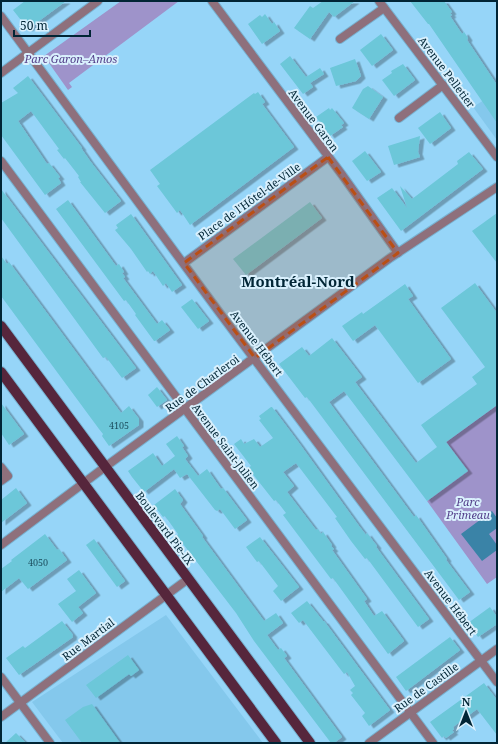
<svg xmlns="http://www.w3.org/2000/svg" width="498" height="744" font-family="'Noto Serif',serif">
<defs>
<filter id="shadow"><feDropShadow dx="4.5" dy="2.5" stdDeviation="0" flood-color="#0004"/></filter>
</defs>
<rect width="100%" height="100%" fill="#96d5f8"/>
<g fill="#84c8ec">
<polygon points="497,92 497,140 473,107"/>
<polygon points="166,615 263,743 63,743 32,702"/>
</g>
<g fill="#9e93ca">
<polygon points="121,1 179,1 69,83 72,87 68,90 44,56"/>
<polygon points="497,405 497,577 487,584 427,501 467,471 446,442"/>
</g>
<polygon fill="#3a83a7" points="492,511 497,518 497,528 489,534 497,545 497,550 482,561 461,534"/>
<g fill="#6cc7d9" filter="url(#shadow)">
<polygon points="25,1 66,1 28,29 13,10"/>
<polygon points="323,1 355,1 334,17 329,12 310,39 294,28 310,6 313,8"/>
<polygon points="410,1 444,1 452,12 450,13 452,15 450,16 462,34 464,32 468,38 467,40 497,85 497,123 429,24 428,24"/>
<polygon points="265,14 272,24 274,22 280,31 262,44 248,24 260,15 262,17"/>
<polygon points="381,34 393,50 372,66 360,50"/>
<polygon points="290,56 306,77 320,68 324,74 310,83 313,87 303,94 280,64"/>
<polygon points="355,59 361,76 356,81 336,86 330,68"/>
<polygon points="403,64 415,80 394,96 382,80 392,73 391,71"/>
<polygon points="28,76 82,148 81,148 90,161 121,201 105,213 80,182 81,182 78,177 79,176 65,158 64,159 57,150 59,149 31,111 18,121 47,164 49,163 60,177 58,178 61,183 45,195 1,135 1,103 18,93 13,88"/>
<polygon points="368,86 383,97 369,119 352,108 363,89"/>
<polygon points="258,92 265,102 262,104 294,147 190,225 180,210 177,213 163,194 157,186 160,184 150,170 254,93 255,94"/>
<polygon points="329,108 330,110 332,108 344,123 341,125 343,127 330,136 316,117"/>
<polygon points="440,112 451,128 430,144 418,128"/>
<polygon points="420,136 418,152 420,157 394,165 388,146"/>
<polygon points="365,151 381,172 367,181 352,161"/>
<polygon points="469,152 483,169 401,231 377,198 392,188 407,208 400,186 412,199 458,164 457,161"/>
<polygon points="1,189 136,368 122,378 106,357 103,358 1,218"/>
<polygon points="68,200 116,266 119,264 124,272 122,273 125,277 123,278 157,324 162,320 170,330 155,341 154,341 135,315 136,314 126,300 124,301 56,209"/>
<polygon points="310,202 322,218 246,275 233,259"/>
<polygon points="497,213 497,263 472,231"/>
<polygon points="131,214 182,285 172,292 166,283 163,286 153,271 150,274 148,271 147,272 131,249 115,230 118,228 116,225"/>
<polygon points="1,256 7,264 9,262 121,413 129,406 139,419 139,425 109,446 102,436 103,434 99,429 1,296"/>
<polygon points="475,283 497,313 497,405 446,442 468,471 427,501 344,391 329,402 414,517 416,515 447,559 446,560 470,592 459,600 307,397 305,398 279,364 302,347 309,356 332,338 362,377 355,382 416,463 437,447 421,425 477,384 472,377 485,367 441,308"/>
<polygon points="405,284 413,296 408,299 451,359 418,383 375,325 353,341 342,326 362,312 363,314"/>
<polygon points="192,299 209,321 198,329 181,307"/>
<polygon points="157,387 167,400 157,407 148,395"/>
<polygon points="1,403 24,434 9,445 1,433"/>
<polygon points="271,407 272,407 299,443 359,526 366,535 367,533 373,541 377,546 376,547 429,619 418,627 367,558 365,559 351,541 335,518 337,517 296,463 283,472 294,486 287,492 316,530 318,529 321,534 323,532 332,545 331,546 334,549 332,550 367,599 364,601 374,616 382,611 404,641 388,654 333,578 331,579 283,515 286,513 276,500 274,501 248,468 251,466 234,444 241,439 244,444 254,439 260,447 273,438 259,420 261,419 259,416"/>
<polygon points="177,436 184,446 182,447 188,456 185,459 198,476 207,469 221,489 223,488 247,520 235,529 220,509 217,511 215,510 187,474 180,478 174,469 144,492 132,477 128,471 153,453 162,466 175,456 166,444"/>
<polygon points="16,488 27,503 1,523 1,500"/>
<polygon points="175,489 183,500 180,504 203,536 202,537 264,621 276,613 283,623 267,635 278,650 281,648 287,656 284,658 342,737 334,743 331,743 254,641 236,613 177,536 178,534 165,516 163,517 154,505"/>
<polygon points="45,534 57,550 59,549 67,560 28,589 19,578 1,592 1,569 12,561 11,560"/>
<polygon points="260,537 299,587 281,601 273,591 278,586 259,561 257,562 246,547"/>
<polygon points="94,539 125,581 117,587 86,545"/>
<polygon points="79,570 96,593 78,607 83,613 72,622 58,604 76,591 67,579"/>
<polygon points="307,601 323,621 324,621 390,710 369,726 362,716 365,713 351,695 353,693 350,690 355,686 347,672 344,674 303,620 299,623 291,613"/>
<polygon points="490,607 497,617 497,624 478,637 468,623"/>
<polygon points="62,621 73,635 72,636 73,637 19,675 6,658 23,646 25,648"/>
<polygon points="450,637 460,650 406,691 396,677"/>
<polygon points="128,655 139,670 131,676 129,674 96,698 86,685"/>
<polygon points="484,683 497,700 497,735 477,709 453,727 454,729 452,731 454,732 446,738 444,736 442,738 430,722"/>
<polygon points="92,704 120,743 82,743 65,720 83,707"/>
<polygon points="16,733 26,743 5,743"/>
</g>
<g fill="none" stroke-linecap="round" stroke-linejoin="round">
<g stroke="#78b2d1" stroke-width="10">
<g id="street">
<polyline points="212,1 343,176 398,253"/>
<polyline points="379,1 497,157"/>
<polyline points="1,16 219,312 497,682"/>
<polyline points="340,39 384,8"/>
<polyline points="1,73 98,1"/>
<polyline points="399,118 443,85"/>
<polyline points="1,161 433,743"/>
<polyline points="184,263 328,157"/>
<polyline points="1,467 8,476 1,481"/>
<polyline points="1,545 105,467 390,258 497,187"/>
<polyline points="1,677 50,743"/>
<polyline points="1,717 188,579"/>
<polyline points="369,743 497,649"/>
</g>
</g>
<g stroke="#78b2d1" stroke-width="12">
<g id="primary">
<polyline points="1,326 310,743"/>
<polyline points="1,372 276,743"/>
</g>
</g>
<use href="#street" stroke="#8e707c" stroke-width="8"/>
<use href="#primary" stroke="#56263c" stroke-width="10"/>
</g>
<path fill="#ba4f14" fill-opacity="0.2" stroke="#ba4f14" stroke-width="3" stroke-dasharray="8 5" stroke-linejoin="round" d="M328,157L398,253L255,358L184,263Z"/>
<g text-anchor="middle" dominant-baseline="central" stroke-width="4" stroke-linejoin="round" paint-order="stroke">
<g font-size="9" fill="#1c4e5e">
<text x="119" y="425">4105</text>
<text x="38" y="562">4050</text>
</g>
<g font-size="11" font-style="italic" fill="#533f8a" stroke="#d9f0fd">
<text x="71" y="58">Parc Garon–Amos</text>
<text x="468" y="501">Parc<tspan x="468" dy="13">Primeau</tspan></text>
</g>
<g font-size="11" fill="#012535" stroke="#d9f0fd">
<text transform="translate(447 72) rotate(53)">Avenue Pelletier</text>
<text transform="translate(314 120) rotate(53)">Avenue Garon</text>
<text transform="translate(249 201) rotate(-36)">Place de l'Hôtel-de-Ville</text>
<text transform="translate(257 343) rotate(53)">Avenue Hébert</text>
<text transform="translate(202 383) rotate(-36)">Rue de Charleroi</text>
<text transform="translate(226 446) rotate(53)">Avenue Saint-Julien</text>
<text transform="translate(165 528) rotate(53)">Boulevard Pie-IX</text>
<text transform="translate(451 602) rotate(53)">Avenue Hébert</text>
<text transform="translate(88 639) rotate(-37)">Rue Martial</text>
<text transform="translate(426 687) rotate(-36)">Rue de Castille</text>
</g>
<g font-size="15" font-weight="bold" fill="#012535" stroke="#d9f0fd">
<text x="298" y="281">Montréal-Nord</text>
</g>
</g>
<rect width="498" height="744" fill="none" stroke="#012535" stroke-width="4"/>
<g transform="translate(466 712)" stroke="#d9f0fd" stroke-width="3" paint-order="stroke">
<path d="M0-3L7 15L0 10L-7 15Z" fill="#012535"/>
<text y="-6" font-size="11" font-weight="bold" text-anchor="middle" fill="#012535">N</text>
</g>
<path d="M14 30v6h76v-6" fill="none" stroke="#012535" stroke-width="2"/>
<text x="20" y="30" font-size="12" fill="#012535" stroke="#d9f0fd" stroke-width="3" paint-order="stroke">50 m</text>
</svg>
